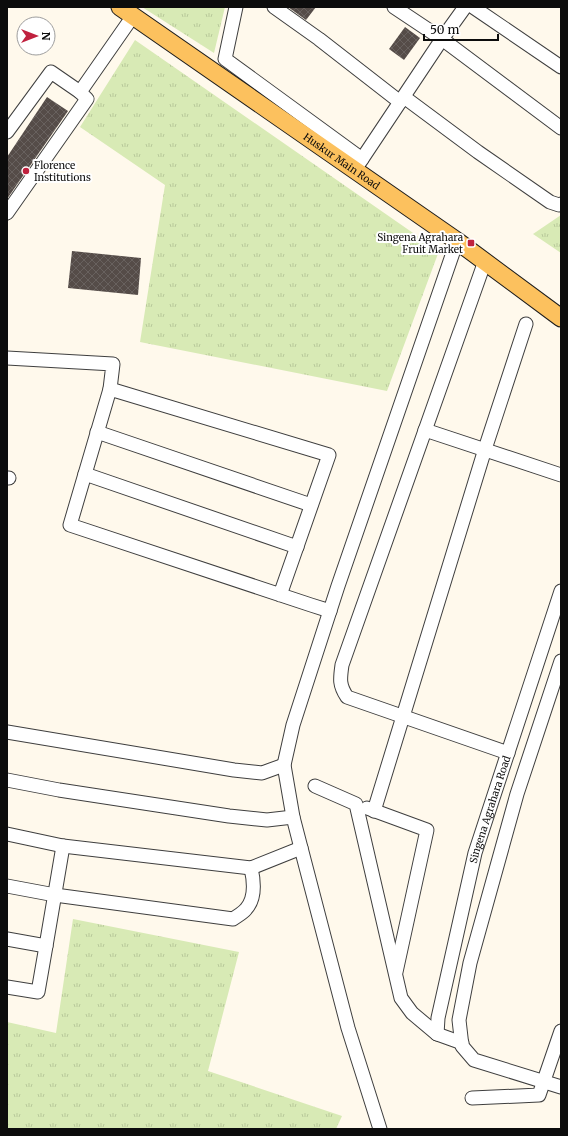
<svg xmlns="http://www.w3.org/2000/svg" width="568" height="1136" font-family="Merriweather,serif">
<defs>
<pattern id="grass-tufts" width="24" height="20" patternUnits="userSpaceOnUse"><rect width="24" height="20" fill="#d8eab5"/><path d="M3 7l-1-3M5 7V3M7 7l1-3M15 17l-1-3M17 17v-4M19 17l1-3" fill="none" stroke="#b8c89a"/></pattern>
<pattern id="building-cross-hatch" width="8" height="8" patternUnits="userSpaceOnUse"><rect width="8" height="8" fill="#554c48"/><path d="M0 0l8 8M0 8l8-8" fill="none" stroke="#68615e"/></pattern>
</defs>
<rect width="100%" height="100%" fill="#fff9ec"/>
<g fill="url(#grass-tufts)">
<polygon points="142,7 225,7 214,53"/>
<polygon points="135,40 439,251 387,391 140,342 165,185 80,127"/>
<polygon points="561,215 561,253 533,234"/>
<polygon points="73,919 239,952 208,1071 342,1116 336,1129 7,1129 7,1022 56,1033"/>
</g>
<g fill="url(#building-cross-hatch)">
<polygon points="288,7 316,7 306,20"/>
<polygon points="405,27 420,38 404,60 389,49"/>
<polygon points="47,97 68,111 7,199 7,157"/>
<polygon points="72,251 141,258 138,295 68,288"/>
</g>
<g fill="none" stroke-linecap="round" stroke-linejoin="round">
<g stroke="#3f3f3f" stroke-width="15">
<g id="minor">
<polyline points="236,7 225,59 362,159"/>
<polyline points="274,7 319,39 400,102"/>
<polyline points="394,7 442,39 561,128"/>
<polyline points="473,7 561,67"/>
<polyline points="404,97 478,152 550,202 559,205 561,204"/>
<polyline points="7,132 51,72 80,92"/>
<polyline points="358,165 442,39 465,7"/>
<polyline points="7,213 87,99 80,92 133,16"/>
<path d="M485,261L342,665C340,679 339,685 347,697L508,753"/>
<polyline points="7,358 113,364 110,389"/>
<polyline points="425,430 561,475"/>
<polyline points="97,432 311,505"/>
<polyline points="85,474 297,547"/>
<polyline points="7,478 9,478"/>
<polyline points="280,595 329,455 110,389 70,525 311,605 330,611"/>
<polyline points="561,661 517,794 470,963 459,1020 462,1046 474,1060 561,1087"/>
<polyline points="7,732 234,770 262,773 284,765"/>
<polyline points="7,780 59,790 229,816 267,820 293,817"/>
<polyline points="315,786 356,804 401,998 412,1013 437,1034 462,1043"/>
<polyline points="367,808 427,830 396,972"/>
<polyline points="374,811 485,449 526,324"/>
<polyline points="7,834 63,846 251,868 301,848"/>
<path d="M7,886L55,895L233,919C237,916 243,913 246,909C256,898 254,881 251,868"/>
<polyline points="7,939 46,946 63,846"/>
<polyline points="7,987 38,992 46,946"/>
<path id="s1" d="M437,1034L438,1018L475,853L561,591"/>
<polyline points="472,1098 539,1095 561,1031"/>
<polyline points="380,1129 348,1028 301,848 293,817 284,765 293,725 338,586 457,241"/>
</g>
</g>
<g stroke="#1d1d1d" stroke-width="19">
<g id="major">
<path id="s2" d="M120,7L457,241L561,318"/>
</g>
</g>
<use href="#minor" stroke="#fff" stroke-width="13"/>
<use href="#major" stroke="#fcc15e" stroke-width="17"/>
</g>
<g fill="#c0213e" stroke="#fff" stroke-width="1.5">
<circle cx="26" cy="171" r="4"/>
<rect x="467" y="239" width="8" height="8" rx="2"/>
</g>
<g text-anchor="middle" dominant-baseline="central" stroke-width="4" stroke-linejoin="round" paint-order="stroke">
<g font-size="10" fill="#0c0c0c" stroke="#fff">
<text stroke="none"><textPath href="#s2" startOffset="270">Huskur Main Road</textPath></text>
<text stroke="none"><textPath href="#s1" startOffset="231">Singena Agrahara Road</textPath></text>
</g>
<g font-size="10" fill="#0c0c0c" stroke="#fff" text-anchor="start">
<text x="34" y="165">Florence<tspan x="34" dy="12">Institutions</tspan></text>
<text x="463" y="237" text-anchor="end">Singena Agrahara<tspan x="463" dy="12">Fruit Market</tspan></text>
</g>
</g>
<rect width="568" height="1136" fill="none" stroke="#0c0c0c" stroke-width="16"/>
<g transform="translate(36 36) rotate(90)"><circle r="19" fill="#ffffff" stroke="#9e9e9e"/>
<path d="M0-3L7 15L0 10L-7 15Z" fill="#c0213e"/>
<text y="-6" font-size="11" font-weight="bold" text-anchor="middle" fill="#0c0c0c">N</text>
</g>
<path d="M424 34v6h74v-6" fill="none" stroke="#0c0c0c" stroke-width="2"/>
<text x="430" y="34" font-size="12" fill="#0c0c0c" stroke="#ffffff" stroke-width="3" paint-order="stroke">50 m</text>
</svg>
